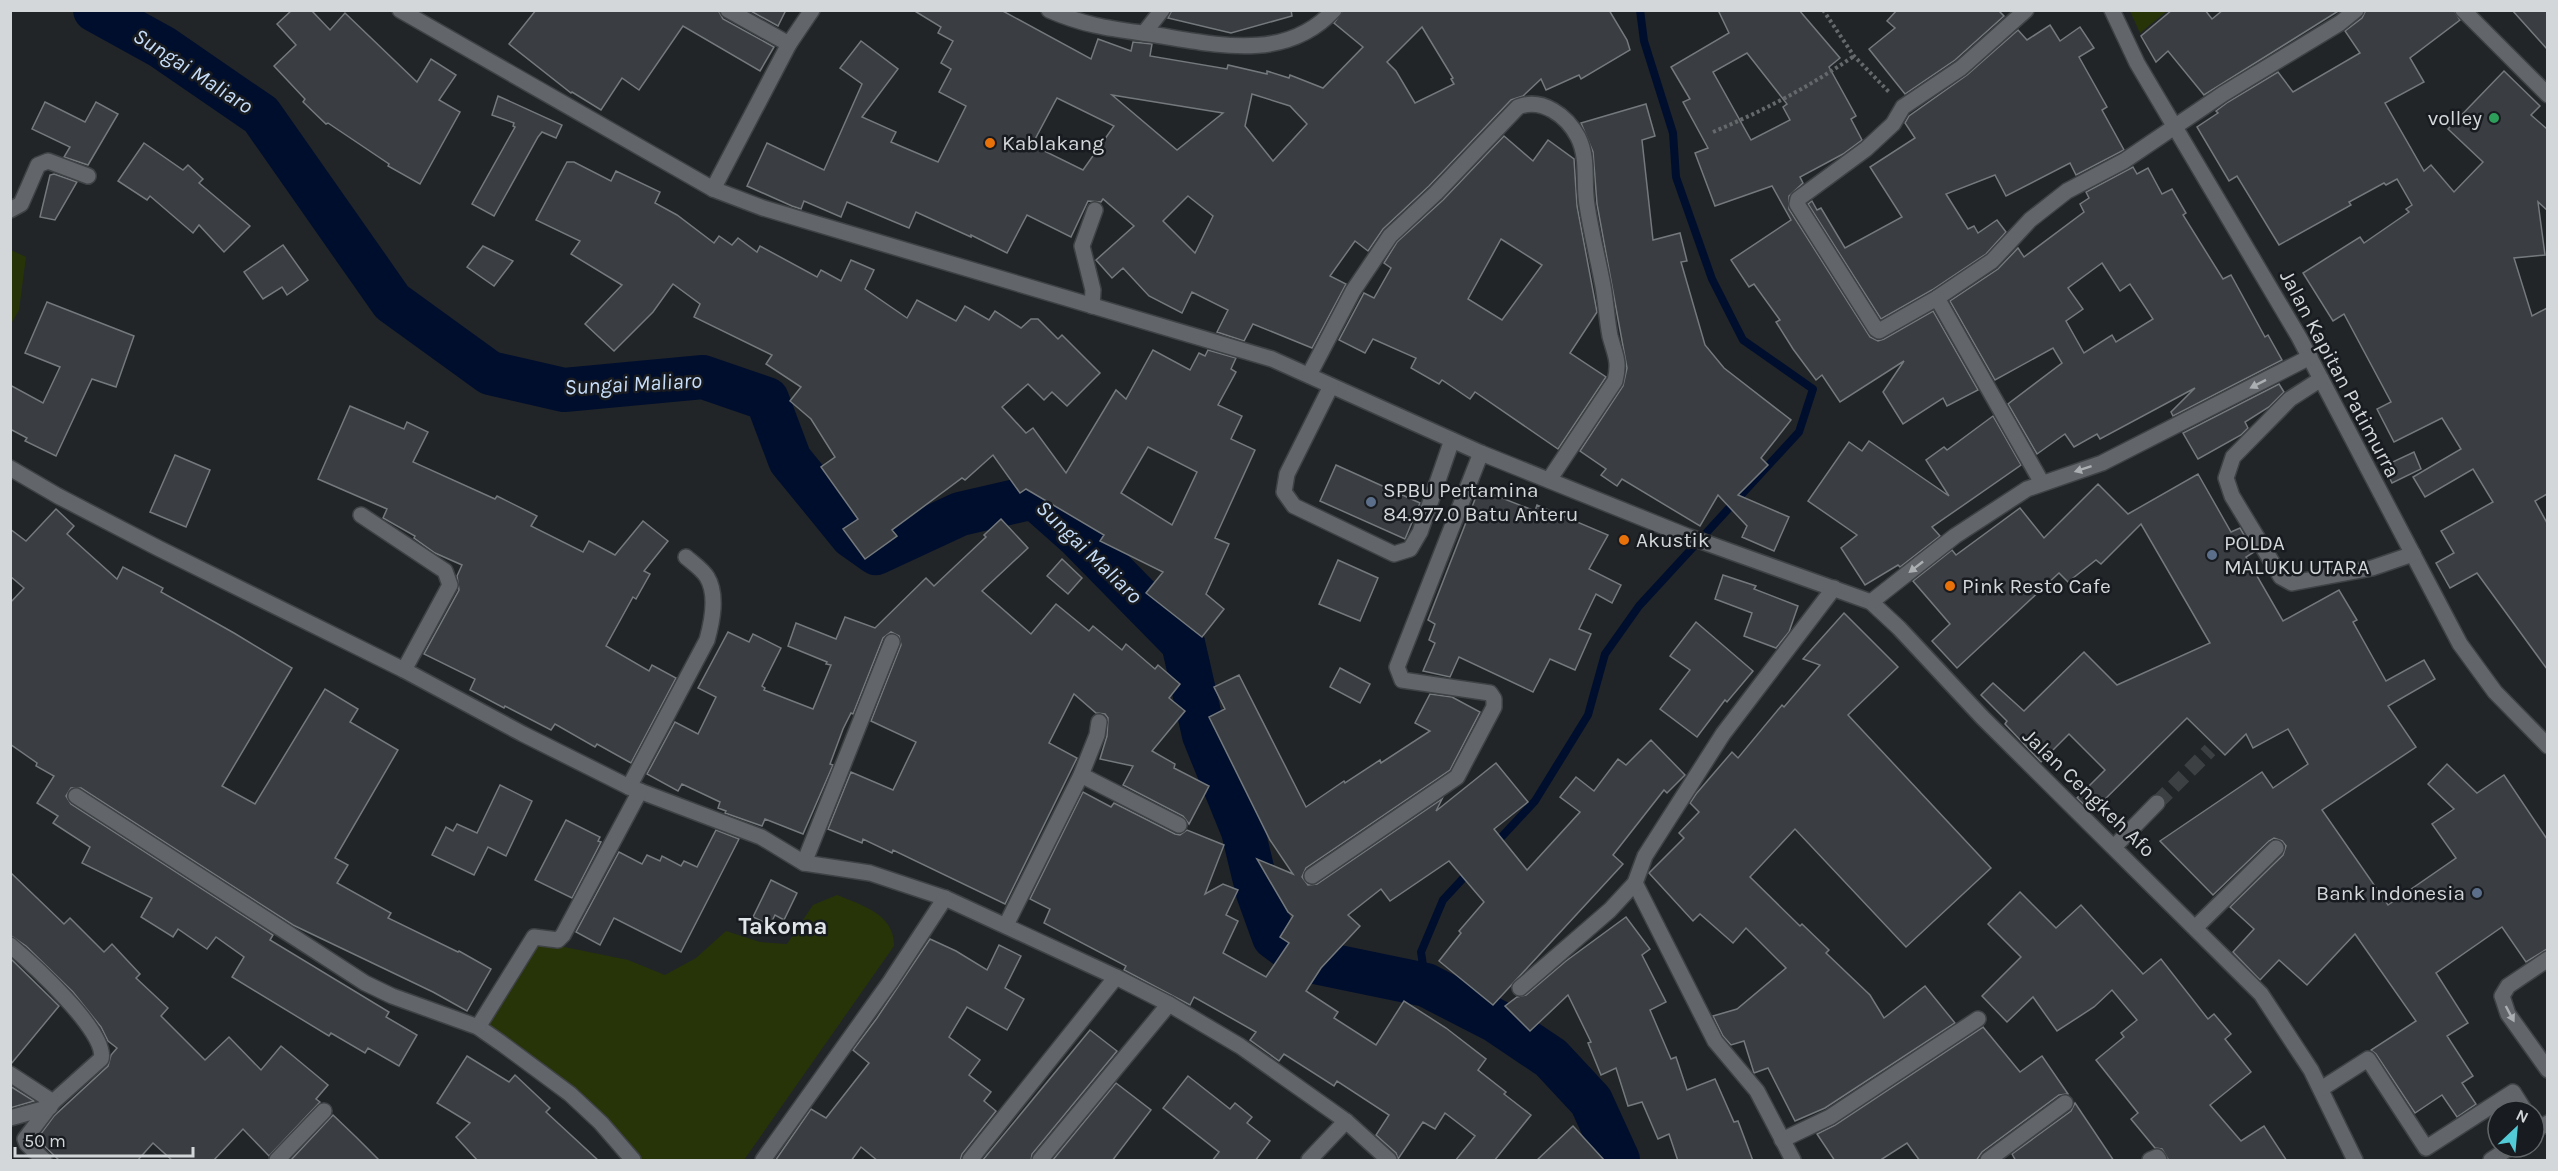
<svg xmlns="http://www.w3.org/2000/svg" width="2558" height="1171" font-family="Karla,sans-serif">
<rect width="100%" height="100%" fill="#212528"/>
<g fill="#273408">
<polygon points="2130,11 2167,11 2140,33"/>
<polygon points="11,250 26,257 19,310 11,324"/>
<path d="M837,895C861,905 895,914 894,946L744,1160H627L584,1116L474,1030L540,942L628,960L665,975L696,958L726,931L760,942L787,944L813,905Z"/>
</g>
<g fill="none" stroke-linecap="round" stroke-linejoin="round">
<g stroke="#000e2d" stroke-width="8">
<polyline points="1495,844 1535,801 1588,715 1605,654 1639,606 1799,432 1813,389 1743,340 1712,279 1676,177 1673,133 1644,41 1640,10"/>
<polyline points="1426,985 1421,952 1443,900 1469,872"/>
</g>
<polyline stroke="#000e2d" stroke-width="44" points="95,10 162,47 261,115 392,302 490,373 564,390 703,377 767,399 790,460 852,536 876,553 960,514 1034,497 1078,536 1183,643 1204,735 1243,831 1258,893 1274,937 1305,960 1426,985 1496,1021 1551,1058 1591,1101 1618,1160"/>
</g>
<g fill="#3a3e42" stroke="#74797d" stroke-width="1.5" fill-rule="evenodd">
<polygon points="292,10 311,10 330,30 345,13 417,82 431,59 456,75 439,100 460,112 420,184 388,166 389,164 328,123 326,124 303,102 305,99 274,66 296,45 277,24"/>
<polygon points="536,10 718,10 723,19 774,47 760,71 683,26 639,90 622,78 601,110 572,92 571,93 509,44"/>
<polygon points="749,10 786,10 778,26"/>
<path d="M913,10H1001L1091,59L1098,39L1131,51L1133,42L1152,44L1150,56L1227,69L1228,65L1267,74V71L1289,78L1290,75L1323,88L1363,47L1334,23L1343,10H1609L1627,40L1630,50L1581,79L1579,75L1546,90L1541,79L1523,96L1511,100L1429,186L1383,229L1368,251L1355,241L1330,276L1346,284L1312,348L1253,324L1244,341L1217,332L1228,310L1192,292L1182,313L1149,296L1123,268L1112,278L1096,260L1134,226L1103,199L1101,202L1088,201L1071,237L1027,215L1007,253L971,235V237L916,212L909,228L847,202L841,217L804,201L801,209L792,206L747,186L767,143L824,170L862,84L840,68L861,41L898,69L862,117L896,132L891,142L938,162L966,106L939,92L951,69L941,63L953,41L938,33L941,27ZM1422,27L1453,78L1451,79L1454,84L1415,103L1396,71L1387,62ZM1252,94L1290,106L1307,124L1273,161L1245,126ZM1112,95L1223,113L1177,150ZM1057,98L1114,126L1083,170L1032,145ZM1188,196L1213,216L1195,253L1163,221Z"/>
<polygon points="1172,10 1291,10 1292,16 1231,33 1168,18"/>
<path d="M1718,10H1799L1840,58L1829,67L1856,116L1851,119L1862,140L1843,154L1800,177L1803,183L1789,196V209L1870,337L1878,341L1884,339L1933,311L1978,390L1947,406L1943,398L1903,424L1883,392L1904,361L1840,402L1822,375L1816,380L1793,349L1776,322L1780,320L1754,284L1749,287L1731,260L1791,220L1772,186L1715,206L1695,153L1708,148L1683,102L1690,99L1671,67L1729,33ZM1747,53L1787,104L1783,107L1790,120L1751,140L1713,72Z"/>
<polygon points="1897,10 1998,10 2004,16 1955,60 1905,94 1869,49 1895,28 1887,21"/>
<polygon points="2172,10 2205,10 2212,19 2223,10 2340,10 2204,95 2168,51 2156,62 2141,36"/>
<polygon points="2366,10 2454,10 2460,20 2410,58 2424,82 2385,103 2424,171 2431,165 2454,192 2483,162 2448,129 2504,71 2540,106 2531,115 2547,129 2547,210 2538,202 2545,255 2514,258 2532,316 2547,308 2547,494 2535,501 2547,523 2547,669 2477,573 2450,588 2436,563 2454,553 2441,531 2493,502 2473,469 2425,497 2413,477 2461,449 2442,418 2394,442 2377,409 2391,402 2344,314 2333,321 2303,273 2360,237 2364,243 2409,212 2406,209 2412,205 2397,179 2386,185 2384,183 2349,202 2351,205 2279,245 2237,176 2229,181 2197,127 2218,113 2216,111 2228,102 2278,72 2293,92 2360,53 2345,31 2362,18"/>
<polygon points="2512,10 2547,10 2547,49"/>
<polygon points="2050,25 2060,41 2080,27 2094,48 2079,57 2107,107 2102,110 2124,150 2076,175 2070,163 2006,196 1995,175 1946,194 1968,229 1974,226 1978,233 1997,220 2006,232 1986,254 1932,290 1881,319 1808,204 1812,201 1817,210 1821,208 1845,248 1902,217 1870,167 1915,138 1905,123 1909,116 1967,75 2018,30 2027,40"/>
<polygon points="498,96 562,125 556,138 542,132 538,137 494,216 472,204 515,127 513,126 514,123 492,115"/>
<polygon points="45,102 85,122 96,102 118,114 88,165 64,157 70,147 32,129"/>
<polygon points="1646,104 1655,136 1642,140 1653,240 1680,233 1687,261 1681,262 1705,345 1724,368 1791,420 1761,458 1768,465 1738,495 1789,517 1774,551 1742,537 1747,526 1718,495 1700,526 1622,479 1617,486 1601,475 1606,469 1580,451 1623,386 1627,368 1597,204 1593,152 1581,123"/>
<path d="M1504,136L1533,161L1548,140L1574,159L1577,206L1597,312L1570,353L1606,377L1558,449L1475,392L1470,399L1442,380L1439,384L1411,368L1416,358L1373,339L1365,353L1339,340L1364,293L1374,298L1391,268L1384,263L1397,242L1443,200ZM1501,239L1542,265L1502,320L1468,299Z"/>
<polygon points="144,143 183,170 188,165 203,179 199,183 250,226 224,252 199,225 193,233 150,196 147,200 118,181"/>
<path d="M567,162H574L611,181L616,171L660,192L655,203L677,215L714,243L719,236L732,245L738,238L757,252L760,246L817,277L821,270L841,281L851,260L874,270L865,289L907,318L917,300L956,321L965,306L989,320L995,311L1021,328L1031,319H1038L1058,339L1062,335L1100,373L1067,406L1052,392L1044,400L1028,384L1002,407L1026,433L1033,428L1066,473L1116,390L1126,399L1153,350L1190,370L1199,353L1205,356L1208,350L1236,358L1231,369L1236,372L1218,405L1242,416L1231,439L1255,450L1215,538L1229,544L1206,594L1224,609L1202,637L1146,593L1163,572L1100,541L1104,535L1026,489L1020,493L993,455L965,480L962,478L892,530L897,536L865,559L843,529L858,519L821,467L835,457L811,419L790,401L801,387L766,364L772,355L694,317L700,304L673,284L653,312L614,351L585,324L622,285L571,254L580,241L536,220ZM1148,447L1197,472L1172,525L1121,493Z"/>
<path d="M2133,167L2137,174L2148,168L2162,194L2172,189L2186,213L2183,215L2223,279L2231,275L2265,337L2268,335L2282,360L2173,416L2171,412L2195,388L2100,439L2097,434L2074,447L2065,434L2037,454L2008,404L2062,363L2053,348L1995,380L1950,301L1998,269L2018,248L2024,257L2084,212L2080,204L2089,198L2086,192ZM2102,263L2120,291L2130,284L2153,319L2116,342L2112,335L2084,353L2066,321L2083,309L2068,288Z"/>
<polygon points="54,174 77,182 55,220 40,217 50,175"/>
<polygon points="283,245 308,280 287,295 282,287 263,299 244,272"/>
<polygon points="483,246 513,261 494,286 467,267"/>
<polygon points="47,302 134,336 116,387 92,379 56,456 25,441 27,438 10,429 10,385 43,403 60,367 25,353"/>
<polygon points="2279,384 2284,392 2269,407 2245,422 2248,428 2241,435 2198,459 2183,433"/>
<polygon points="350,406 404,429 407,422 428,432 413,462 495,499 497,496 537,516 531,526 583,552 589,541 615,555 643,521 668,541 644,571 650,574 636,599 633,597 606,646 649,671 652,665 676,678 631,763 597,744 595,747 555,724 551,730 505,706 504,708 470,690 475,679 424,654 459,590 457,576 462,565 435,553 414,538 415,536 383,518 387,509 318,479"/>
<polygon points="1993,416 2021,465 1932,527 1940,536 1900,567 1898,565 1865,585 1841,548 1857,535 1808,501 1849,442 1862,451 1869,441 1949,496 1926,460 1944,447 1947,450"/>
<polygon points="2414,452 2421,469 2392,483 2384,466"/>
<polygon points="175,455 210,470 186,527 150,512"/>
<polygon points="1336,465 1420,503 1405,539 1320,501"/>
<polygon points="2198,474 2231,532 2240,528 2254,552 2246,557 2283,621 2339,590 2357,620 2353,622 2386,681 2424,660 2435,679 2388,706 2416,747 2322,810 2388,905 2456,858 2432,824 2454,809 2428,784 2447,764 2477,793 2504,775 2547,839 2547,949 2526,962 2502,927 2436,973 2468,1023 2447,1036 2473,1076 2462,1083 2476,1104 2457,1117 2442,1095 2415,1113 2376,1054 2371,1050 2416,1021 2355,934 2307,985 2279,960 2260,980 2233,952 2254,929 2230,907 2283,855 2286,846 2282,841 2274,838 2269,841 2213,895 2160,841 2262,772 2273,788 2308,764 2288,729 2253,748 2246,734 2225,755 2187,718 2092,812 2077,798 2105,770 2069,734 2041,762 2005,724 2007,721 1981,695 1993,683 2024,711 2084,652 2117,685 2210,643 2141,524 2101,564 2096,560 2068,582 2059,573 1957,668 1932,641 1950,624 1913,581 1952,550 1956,555 2020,508 2044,538 2098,484 2128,514"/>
<polygon points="1479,489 1535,511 1537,505 1608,535 1589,569 1621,585 1612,603 1596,594 1579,629 1591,634 1575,670 1550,659 1533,692 1459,657 1450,677 1423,671 1435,643 1429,640 1435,624 1428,620"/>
<polygon points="56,509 74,526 67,534 117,579 123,567 163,588 161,592 234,633 292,668 222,786 255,804 325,689 358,709 350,722 398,750 335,858 348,865 337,883 391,913 388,918 458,952 459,951 491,969 467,1011 433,992 293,925 81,788 71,788 66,796 71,804 273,935 270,940 389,1012 386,1017 417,1035 399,1066 368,1048 365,1053 331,1033 329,1036 232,977 244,957 216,937 207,949 178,929 173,937 141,917 152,898 82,863 90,847 53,823 58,816 37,803 54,776 36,766 37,763 10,744 10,603 24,588 10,576 10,529 26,541"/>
<polygon points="1001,519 1028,548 982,591 1031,634 1056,604 1089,631 1093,626 1122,650 1126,644 1155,669 1158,665 1180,684 1169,698 1185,711 1152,751 1175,764 1174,768 1209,786 1189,824 1183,816 1123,785 1133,766 1100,759 1107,736 1108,718 1105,714 1096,713 1074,694 1049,743 1077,758 1005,904 893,850 892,853 863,839 862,843 828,829 851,772 893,790 916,742 871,721 901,645 899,636 891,632 883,638 853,714 851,713 843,729 830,764 833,765 803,834 765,819 762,826 725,813 726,811 718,808 720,802 682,784 678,791 647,774 675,722 698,734 716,697 698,688 728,632 749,642 753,634 781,648 762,686 765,688 764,690 813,709 831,665 826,664 827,662 788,646 796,623 836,639 845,617 875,628 926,578 934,586 986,537 984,535"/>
<polygon points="1062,559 1082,578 1068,594 1047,576"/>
<polygon points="1338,560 1378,578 1360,621 1319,604"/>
<polygon points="1723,575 1756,586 1754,589 1798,606 1789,632 1776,648 1744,636 1752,613 1715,599"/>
<polygon points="1844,613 1898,667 1848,715 1991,868 1906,947 1795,829 1750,877 1800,926 1802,924 1829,950 1826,953 1870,995 1884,1018 1925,986 1955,1023 1825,1108 1795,1121 1768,1068 1754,1073 1744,1041 1731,1045 1723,1036 1713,1016 1737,1009 1786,968 1746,928 1733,943 1700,914 1693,921 1649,873 1684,838 1679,833 1699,812 1690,803 1696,794 1732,752 1738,758 1782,705 1784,707 1820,665 1803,659"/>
<polygon points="1696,622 1753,671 1727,702 1725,700 1697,737 1660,709 1690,670 1670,656"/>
<polygon points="1340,668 1370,684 1360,703 1330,687"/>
<polygon points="1239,675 1306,807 1344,781 1345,783 1380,760 1381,763 1430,731 1415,723 1430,694 1452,697 1480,712 1450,770 1306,868 1302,877 1308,885 1317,884 1442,799 1436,811 1496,763 1528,802 1494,829 1527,870 1580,812 1560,797 1576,777 1594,791 1618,759 1626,765 1651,740 1685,775 1667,793 1664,790 1613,855 1623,864 1493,1005 1439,961 1461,933 1459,931 1484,902 1449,861 1390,901 1381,889 1348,915 1360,926 1321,968 1306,991 1338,1012 1334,1018 1376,1045 1404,1001 1446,1028 1486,1059 1478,1070 1506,1092 1504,1094 1531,1115 1494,1161 1455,1161 1475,1136 1445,1113 1435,1129 1423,1122 1398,1159 1396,1153 1376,1135 1389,1115 1337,1081 1334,1086 1284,1054 1279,1061 1250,1040 1256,1032 1194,997 1190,1005 1124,970 1126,966 1044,923 1050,909 1030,899 1083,792 1111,807 1114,803 1175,834 1180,835 1187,830 1224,845 1205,894 1223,884 1238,890 1226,915 1238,921 1223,953 1266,977 1289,943 1280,937 1293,916 1288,912 1257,859 1293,874 1270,840 1209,717 1225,709 1214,687"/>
<polygon points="500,785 532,801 506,856 488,847 474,875 432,855 446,827 453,831 457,824 477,833"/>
<polygon points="566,820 600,837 598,841 601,842 572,898 535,880"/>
<polygon points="716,830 739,839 681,952 614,918 600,945 576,932 619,852 642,864 647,855 660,861 662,856 681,866 684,861 697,867"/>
<polygon points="10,872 64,924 70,918 104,952 112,944 140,974 136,978 168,1008 161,1016 205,1060 229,1037 261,1070 281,1046 328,1085 316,1099 320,1102 269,1156 243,1129 213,1161 173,1161 153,1143 137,1161 60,1161 37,1139 54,1116 108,1066 111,1055 117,1048 108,1041 101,1027 73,992 26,946 10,935"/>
<polygon points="771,880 797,893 784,920 775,915 770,925 753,917"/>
<polygon points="2020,892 2056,928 2081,905 2143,974 2161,959 2208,1019 2214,1014 2231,1034 2225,1039 2251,1072 2210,1105 2241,1141 2264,1126 2287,1161 2169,1161 2162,1149 2155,1148 2131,1119 2138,1113 2096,1060 2124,1037 2121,1033 2137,1020 2112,990 2094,1007 2057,1031 2033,997 2007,1022 1982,996 2021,957 1988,924"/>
<polygon points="1626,917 1650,949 1642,955 1666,1002 1650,1010 1671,1059 1676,1057 1687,1090 1715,1079 1734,1122 1738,1121 1753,1161 1678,1161 1669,1134 1658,1139 1642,1102 1628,1106 1616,1068 1601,1075 1588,1043 1591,1042 1568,995 1530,1031 1505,1006 1517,997 1526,995 1566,961"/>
<polygon points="930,939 956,951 987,970 999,945 1021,956 1005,988 1024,999 1007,1030 967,1007 949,1037 980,1060 969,1075 991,1092 984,1101 996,1111 962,1154 960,1161 878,1161 861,1147 851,1161 775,1161 811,1109 826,1118 869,1063 853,1050 877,1018"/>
<polygon points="10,958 59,1006 11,1064 10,1064"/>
<polygon points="1983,1027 2020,1072 2042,1056 2068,1094 2059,1095 1982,1152 1976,1161 1920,1161 1907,1143 1879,1161 1835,1161 1817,1134 1835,1125"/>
<polygon points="1090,1030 1117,1051 1032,1154 1031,1161 982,1161"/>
<polygon points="467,1056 509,1082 515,1075 550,1108 546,1112 599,1161 478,1161 456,1137 470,1123 437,1103"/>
<polygon points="1188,1076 1230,1109 1235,1103 1252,1117 1247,1123 1270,1141 1255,1161 1212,1161 1219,1152 1163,1108"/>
<polygon points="1116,1083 1151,1110 1112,1161 1052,1161"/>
<polygon points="10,1086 34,1101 10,1108"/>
<polygon points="2075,1103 2114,1161 2016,1161 2012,1154 2071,1111"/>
<polygon points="333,1115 356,1137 380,1161 290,1161"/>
<polygon points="1573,1126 1605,1161 1536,1161"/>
</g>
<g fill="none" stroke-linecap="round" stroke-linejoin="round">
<polyline stroke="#3c4043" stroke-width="15" stroke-dasharray="15 8" stroke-linecap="butt" points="2157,803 2210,750"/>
<g stroke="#3f4245" stroke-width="18">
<g id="minor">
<polyline points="400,10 713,189 763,208 1272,359 1481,453 1687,536 1871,602 1899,628 1982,717 2261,994 2311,1070 2355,1160"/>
<polyline points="728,10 789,44"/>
<path d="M1049,10C1088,27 1115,29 1156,35C1218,45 1286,62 1334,10"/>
<polyline points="2026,10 1961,68 1903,107 1893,124 1866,149 1798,199 1797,204 1876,329 1879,331 1937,298 1992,261 2030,220 2067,191 2124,161 2223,94 2340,23 2356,10"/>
<polyline points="2112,10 2137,63 2299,337 2460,644 2495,692 2548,746"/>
<polyline points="2463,10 2548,95"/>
<polyline points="1144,33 1162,10"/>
<polyline points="713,189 789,44 812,10"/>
<polyline points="10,210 21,204 38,165 48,161 88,176"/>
<polyline points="1937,298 2042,483"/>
<polyline points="1092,306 1093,290 1082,246 1095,210"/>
<path d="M1309,375L1353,291L1390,236L1436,193L1518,107C1542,97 1567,116 1578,137C1589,159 1583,182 1587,205C1591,232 1598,259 1603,286C1606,303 1607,320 1610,336C1615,355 1620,361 1615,381L1549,480"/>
<polyline points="2321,379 2290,399 2233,457 2226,478 2232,496 2281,577 2292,583 2372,568 2413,554"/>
<polyline points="1331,386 1287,474 1284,492 1294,506 1394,554 1410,549 1420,532 1452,440"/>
<polyline points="10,468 58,496 158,548 404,670 523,734 629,787 761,837 804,863 870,873 945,898 1116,977 1169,1004 1240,1046 1346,1121 1389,1160"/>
<polyline points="361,515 445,571 450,585 404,670"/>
<polyline points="1871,602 1955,536 2027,489 2102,463 2310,357"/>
<polyline points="1081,775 1179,825"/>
<path d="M629,787L707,640C712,622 718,595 707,577C703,570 693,563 686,557"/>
<polyline points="76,796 365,983 392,996 478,1027 501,1043 570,1094 601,1123 633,1160"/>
<polyline points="2114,847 2157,803"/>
<polyline points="804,863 892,642"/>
<polyline points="1312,876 1457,777 1494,707 1494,699 1490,693 1402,680 1397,667 1481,453"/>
<polyline points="1635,883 1715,1041 1757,1091 1793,1160"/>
<polyline points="1006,925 1081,775 1097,735 1099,722"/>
<polyline points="2196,927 2276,848"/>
<path d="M10,945C30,962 109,1033 101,1059L53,1102"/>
<polyline points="2548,959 2508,986 2502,996 2508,1014 2548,1070"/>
<polyline points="1520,988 1610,910 1635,883 1645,856 1723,734 1834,588"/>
<polyline points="478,1027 534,937 558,940 563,935 640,791"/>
<polyline points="10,1074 53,1102 25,1139 27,1144 44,1160"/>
<polyline points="2321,1089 2368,1059 2426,1148 2513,1092 2525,1111"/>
<polyline points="10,1118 50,1107"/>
<polyline points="2534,1131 2548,1123"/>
<polyline points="1782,1140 1830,1117 1978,1019"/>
<polyline points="277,1160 324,1111"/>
<polyline points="763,1160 890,982 945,898"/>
<polyline points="970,1160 1116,977"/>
<polyline points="1040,1160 1169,1004"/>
<polyline points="1309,1160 1346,1121"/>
<polyline points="1988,1160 2065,1103"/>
<polyline points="2150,1160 2157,1157 2159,1160"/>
<polyline points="2491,1160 2511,1147"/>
</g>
</g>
<g stroke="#66696c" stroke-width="4" stroke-dasharray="3 3" stroke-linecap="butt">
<polyline points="1823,10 1854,56 1890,93"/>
<path d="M1713,132C1763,111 1809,87 1854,56"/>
</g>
<use href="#minor" stroke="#62666b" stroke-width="15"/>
</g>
<defs><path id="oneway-solid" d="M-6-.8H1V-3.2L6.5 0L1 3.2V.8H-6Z" transform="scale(1.5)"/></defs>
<g fill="#acafb2">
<use href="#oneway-solid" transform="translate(2258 384) rotate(153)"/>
<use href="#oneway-solid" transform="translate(2083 469) rotate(162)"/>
<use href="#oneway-solid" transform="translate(1916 567) rotate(142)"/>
<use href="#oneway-solid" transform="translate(2510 1014) rotate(62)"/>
</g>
<circle fill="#2e9e5b" stroke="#181b1f" stroke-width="2" cx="2494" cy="118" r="6"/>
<g fill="#e8710a" stroke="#181b1f" stroke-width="2">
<circle cx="990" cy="143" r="6"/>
<circle cx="1624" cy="540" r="6"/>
<circle cx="1950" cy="586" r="6"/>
</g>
<g fill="#5c6f8a" stroke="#181b1f" stroke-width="2">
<circle cx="1371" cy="502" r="6"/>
<circle cx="2212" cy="555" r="6"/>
<circle cx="2477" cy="893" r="6"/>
</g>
<g text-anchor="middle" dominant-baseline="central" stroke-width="5" stroke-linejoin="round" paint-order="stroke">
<g font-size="21" fill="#d4d7d9" stroke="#181b1f" text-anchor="start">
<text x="2482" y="118" text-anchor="end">volley</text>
<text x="1002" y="143">Kablakang</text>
<text x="1383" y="490">SPBU Pertamina<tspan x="1383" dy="24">84.977.0 Batu Anteru</tspan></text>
<text x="1636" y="540">Akustik</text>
<text x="2224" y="543">POLDA<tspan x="2224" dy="24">MALUKU UTARA</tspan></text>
<text x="1962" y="586">Pink Resto Cafe</text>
<text x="2465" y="893" text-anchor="end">Bank Indonesia</text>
</g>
<g font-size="21" fill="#d4d7d9" stroke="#181b1f">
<text transform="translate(2340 374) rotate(62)">Jalan Kapitan Patimurra</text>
<text transform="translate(2089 793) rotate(44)">Jalan Cengkeh Afo</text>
</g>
<g font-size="22" font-style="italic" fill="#c6ddfa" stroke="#181b1f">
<text transform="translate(193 71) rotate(33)">Sungai Maliaro</text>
<text transform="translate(633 384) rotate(-3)">Sungai Maliaro</text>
<text transform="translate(1089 552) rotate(44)">Sungai Maliaro</text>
</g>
<g font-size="24" font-weight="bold" fill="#e0e5ea" stroke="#181b1f">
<text x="783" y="926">Takoma</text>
</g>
</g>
<rect width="2558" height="1171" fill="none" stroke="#d4d7d9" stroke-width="24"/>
<g transform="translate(2516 1129) rotate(26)"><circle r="28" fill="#181b1f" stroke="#636669" stroke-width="1.5"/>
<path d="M0-4.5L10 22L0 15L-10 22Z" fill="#52cbd7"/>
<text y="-9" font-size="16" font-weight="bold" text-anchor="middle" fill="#d4d7d9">N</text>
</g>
<path d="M15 1147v9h178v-9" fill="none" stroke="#d4d7d9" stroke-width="3"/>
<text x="24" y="1147" font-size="18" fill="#d4d7d9" stroke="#181b1f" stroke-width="4.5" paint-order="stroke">50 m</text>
</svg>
